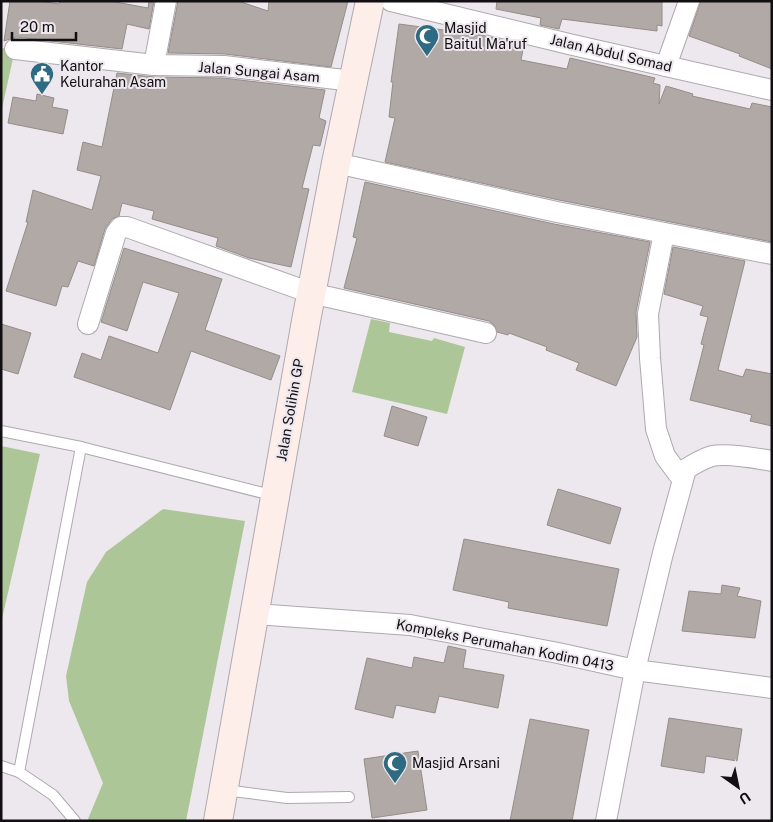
<svg xmlns="http://www.w3.org/2000/svg" width="773" height="822" font-family="'Public Sans',sans-serif">
<rect width="100%" height="100%" fill="#ede7ee"/>
<g fill="#adc697">
<polygon points="1,48 15,49 1,113"/>
<polygon points="371,319 390,323 389,332 432,341 434,338 465,347 447,414 352,392"/>
<polygon points="1,446 40,454 1,623"/>
<polygon points="163,509 245,521 186,821 90,821 88,819 103,783 69,701 66,676 87,582 106,552"/>
</g>
<g fill="#b1a9a5" stroke="#958d89">
<polygon points="10,1 39,1 59,4 60,1 110,1 148,8 149,1 154,1 149,29 127,24 122,49 16,37 4,41"/>
<polygon points="178,1 238,1 268,11 269,1 348,1 331,67 225,54 168,53"/>
<polygon points="497,1 662,1 662,26 657,25 657,31 562,19 559,29 540,25 541,18 496,9"/>
<polygon points="701,1 772,1 772,69 739,56 740,54 689,36"/>
<polygon points="399,24 481,35 524,45 521,60 567,69 570,58 655,78 653,83 660,85 659,104 666,86 693,94 692,96 750,109 752,103 772,107 772,242 559,200 385,162 395,118 389,117 393,82 391,82"/>
<polygon points="117,73 154,77 223,78 325,90 319,118 326,121 320,146 313,145 302,188 309,189 291,267 249,258 216,246 218,238 152,219 154,211 122,203 119,216 112,219 105,229 94,266 78,261 68,287 62,286 56,306 6,291 28,222 26,222 33,190 92,210 101,176 77,170 83,142 102,147"/>
<polygon points="37,94 54,98 52,107 68,110 63,134 8,123 13,97 36,101"/>
<polygon points="365,182 554,224 650,242 636,312 637,337 616,386 576,370 579,363 546,350 547,347 509,333 508,335 497,332 494,325 489,321 344,288 357,238 353,237"/>
<polygon points="673,247 745,261 718,370 743,377 746,369 772,374 772,426 750,421 752,415 690,400 704,345 701,344 708,317 700,315 703,306 664,294"/>
<polygon points="124,248 222,279 205,330 280,356 271,380 191,351 170,410 74,377 82,353 101,360 109,336 158,353 179,293 143,282 127,331 101,322"/>
<polygon points="1,324 31,333 18,374 1,369"/>
<polygon points="392,406 427,417 418,446 384,436"/>
<polygon points="558,489 621,508 610,544 547,525"/>
<polygon points="464,539 619,569 607,626 508,608 509,602 453,590"/>
<polygon points="722,585 740,588 737,596 761,601 755,638 682,631 689,591 721,594"/>
<polygon points="448,646 466,650 463,668 504,675 498,708 439,696 435,713 396,705 393,718 355,709 367,658 412,668 414,657 444,663"/>
<polygon points="669,718 742,729 737,761 706,756 704,773 661,766"/>
<polygon points="530,719 589,730 572,821 510,821"/>
<polygon points="418,751 427,810 372,818 364,759"/>
</g>
<g fill="none" stroke-linecap="round" stroke-linejoin="round">
<g stroke="#aea8af" stroke-width="12">
<g id="service">
<polyline points="1,431 81,447 275,496"/>
<polyline points="1,766 19,772 53,795 75,821"/>
<polyline points="19,772 81,447"/>
<polyline points="225,790 287,798 349,797"/>
</g>
</g>
<g stroke="#aea8af" stroke-width="22">
<g id="minor">
<polyline points="391,1 573,45 772,90"/>
<polyline points="15,49 154,65 224,66 353,81"/>
<polyline points="154,65 166,1"/>
<polyline points="666,66 689,1"/>
<polyline points="336,163 557,212 772,254"/>
<polyline points="664,233 648,314 650,358 656,429 665,456 682,479"/>
<polyline points="88,324 116,233 121,227 127,227 311,293 486,333"/>
<polyline points="255,614 410,625 558,653 635,670 772,688"/>
<path d="M606,821L635,670L663,553L686,469C694,464 702,459 712,456C727,453 756,458 772,461"/>
</g>
</g>
<g stroke="#aea8af" stroke-width="30">
<polyline id="secondary" points="218,821 306,321 336,163 370,1"/>
</g>
<use href="#service" stroke="#fff" stroke-width="10"/>
<use href="#minor" stroke="#fff" stroke-width="20"/>
<use href="#secondary" stroke="#fdeeea" stroke-width="28"/>
</g>
<defs>
<g id="mosque-pin" transform="scale(1.25)"><path d="M0 17L-7.5 6A9.5 9.5 0 1 1 7.5 6Z" fill="#2e6a82" stroke="#ede7ee"/><path d="M3.5-4.9A6 6 0 1 0 3.5 4.9A5 5 0 1 1 3.5-4.9Z" fill="#fff"/></g>
<g id="civic-pin" transform="scale(1.25)"><path d="M0 17L-7.5 6A9.5 9.5 0 1 1 7.5 6Z" fill="#2e6a82" stroke="#ede7ee"/><path d="M-.6-6.5H3V-4.5H.6V-3L4-1V1h2V6H-6V1h2V-1L-.6-3ZM-1.2 2.5V6h2.4V2.5Z" fill="#fff"/></g>
</defs>
<g fill-rule="evenodd">
<use href="#mosque-pin" x="427" y="36"/>
<use href="#civic-pin" x="42" y="74"/>
<use href="#mosque-pin" x="395" y="763"/>
</g>
<g text-anchor="middle" dominant-baseline="central" stroke-width="4" stroke-linejoin="round" paint-order="stroke">
<g font-size="14" fill="#110f12" stroke="#ede7ee" text-anchor="start">
<text x="444" y="28">Masjid<tspan x="444" dy="16">Baitul Ma'ruf</tspan></text>
<text x="60" y="66">Kantor<tspan x="60" dy="16">Kelurahan Asam</tspan></text>
<text x="412" y="763">Masjid Arsani</text>
</g>
<g font-size="14" fill="#110f12" stroke="#ede7ee">
<text transform="translate(611 53) rotate(13)">Jalan Abdul Somad</text>
<text transform="translate(259 72) rotate(5)">Jalan Sungai Asam</text>
<text transform="translate(290 410) rotate(-80)">Jalan Solihin GP</text>
<text transform="translate(505 645) rotate(11)">Kompleks Perumahan Kodim 0413</text>
</g>
</g>
<rect width="773" height="822" fill="none" stroke="#110f12" stroke-width="5"/>
<g transform="translate(738 787) rotate(147)" stroke="#ede7ee" stroke-width="4" paint-order="stroke">
<path d="M0-4L9 19L0 12L-9 19Z" fill="#110f12"/>
<text y="-8" font-size="14" font-weight="bold" text-anchor="middle" fill="#110f12">U</text>
</g>
<path d="M12 32v8h64v-8" fill="none" stroke="#110f12" stroke-width="2.5"/>
<text x="20" y="32" font-size="15" fill="#110f12" stroke="#ede7ee" stroke-width="4" paint-order="stroke">20 m</text>
</svg>
